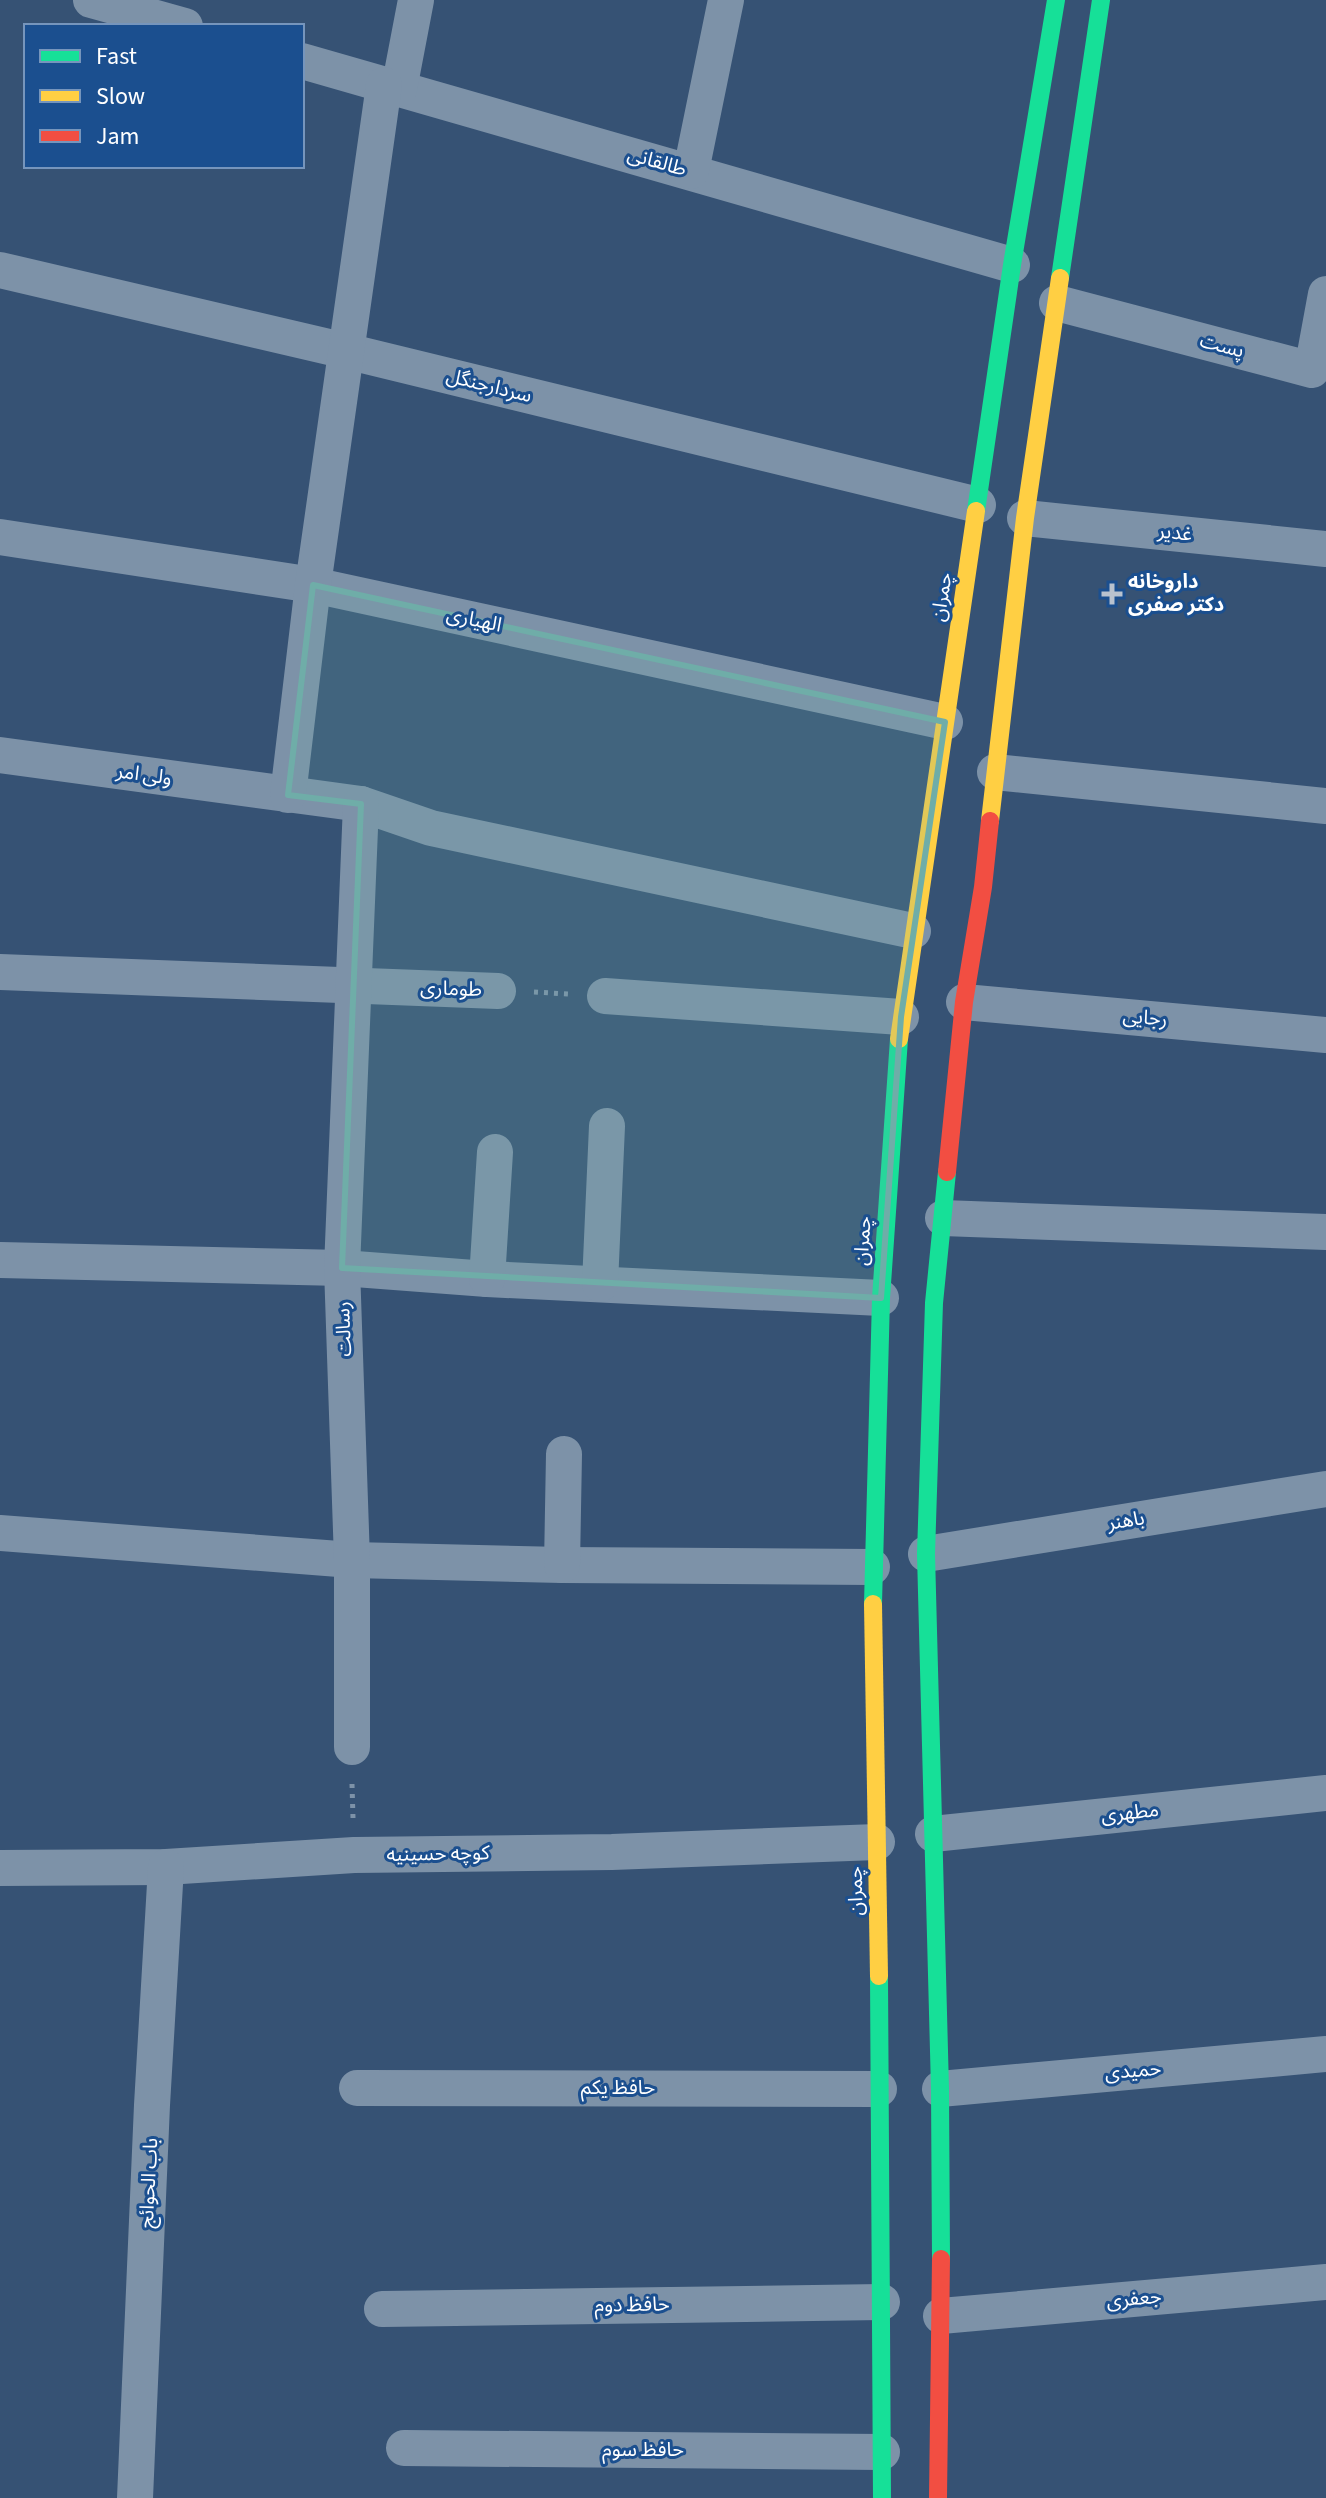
<svg xmlns="http://www.w3.org/2000/svg" width="1326" height="2498" font-family="'Source Sans 3','Noto Sans Arabic',sans-serif">
<rect width="100%" height="100%" fill="#365274"/>
<g fill="none" stroke-linecap="round" stroke-linejoin="round">
<g stroke="#7d92a8" stroke-width="5" stroke-dasharray="4 6" stroke-linecap="butt">
<polyline points="534,992 568,994"/>
<polyline points="352,1784 353,1818"/>
</g>
<g stroke="#7d92a8" stroke-width="36">
<polyline points="91,0 185,26"/>
<polyline points="302,61 1012,265"/>
<polyline points="399,89 416,0"/>
<polyline points="691,171 726,0"/>
<polyline points="0,270 346,351 978,505"/>
<polyline points="1057,303 1312,370 1326,294"/>
<polyline points="1025,518 1326,549"/>
<polyline points="0,537 313,585 945,722"/>
<polyline points="0,755 361,804 431,828 913,931"/>
<polyline points="995,772 1326,806"/>
<polyline points="288,795 313,585 384,85"/>
<polyline points="0,972 498,991"/>
<polyline points="605,996 901,1017"/>
<polyline points="964,1002 1326,1035"/>
<polyline points="943,1218 1326,1232"/>
<polyline points="0,1260 342,1268 487,1279 881,1298"/>
<polyline points="487,1279 495,1152"/>
<polyline points="600,1284 607,1126"/>
<polyline points="0,1533 352,1560 562,1565 872,1567"/>
<polyline points="926,1554 1326,1489"/>
<polyline points="562,1565 564,1454"/>
<polyline points="352,1747 352,1560 342,1268 361,804"/>
<polyline points="933,1834 1326,1793"/>
<polyline points="0,1868 166,1867 354,1855 612,1852 877,1842"/>
<polyline points="357,2088 879,2089"/>
<polyline points="940,2089 1326,2054"/>
<polyline points="382,2309 882,2302"/>
<polyline points="941,2316 1326,2282"/>
<polyline points="404,2448 882,2452"/>
<polyline points="135,2498 152,2105 166,1867"/>
</g>
<g stroke="#16e098" stroke-width="18">
<polyline points="1060,278 1101,0"/>
<polyline points="976,511 1012,265 1056,0"/>
<polyline points="873,1604 881,1298 899,1039"/>
<polyline points="879,1976 882,2498"/>
<polyline points="941,2259 940,2089 926,1554 934,1303 947,1172"/>
</g>
<g stroke="#ffcf43" stroke-width="18">
<polyline points="990,821 1025,518 1060,278"/>
<polyline points="899,1039 976,511"/>
<polyline points="873,1604 879,1976"/>
</g>
<g stroke="#f24e42" stroke-width="18">
<polyline points="947,1172 964,1002 983,887 990,821"/>
<polyline points="938,2498 941,2259"/>
</g>
</g>
<path fill="#6fada8" fill-opacity="0.2" stroke="#6fada8" stroke-width="6" stroke-linejoin="round" d="M313,585L945,722L901,1017L881,1298L342,1268L361,804L288,795Z"/>
<path fill="#b9c2ce" stroke="#1b4f8f" stroke-width="3" d="M1108 582h8v8h8v8h-8v8h-8v-8h-8v-8h8z"/>
<g text-anchor="middle" dominant-baseline="central" stroke-width="6" stroke-linejoin="round" paint-order="stroke">
<g font-size="20" fill="#fff" stroke="#1b4f8f">
<text transform="translate(657 162) rotate(16)">طالقانی</text>
<text transform="translate(1222 346) rotate(15)">پست</text>
<text transform="translate(489 386) rotate(14)">سردارجنگل</text>
<text transform="translate(1175 533) rotate(6)">غدیر</text>
<text transform="translate(942 597) rotate(-81)">چمران</text>
<text transform="translate(474 620) rotate(12)">الهیاری</text>
<text transform="translate(144 775) rotate(8)">ولی امر</text>
<text transform="translate(451 989) rotate(2)">طوماری</text>
<text transform="translate(1145 1018) rotate(5)">رجایی</text>
<text transform="translate(863 1241) rotate(-86)">چمران</text>
<text transform="translate(344 1329) rotate(-92)">رسالت</text>
<text transform="translate(1126 1521) rotate(-9)">باهنر</text>
<text transform="translate(1130 1813) rotate(-6)">مطهری</text>
<text transform="translate(438 1854) rotate(-1)">کوچه حسینیه</text>
<text transform="translate(856 1891) rotate(-91)">چمران</text>
<text transform="translate(1133 2071) rotate(-5)">حمیدی</text>
<text x="618" y="2088">حافظ یکم</text>
<text transform="translate(149 2183) rotate(-87)">باب الحوائج</text>
<text transform="translate(1134 2299) rotate(-5)">جعفری</text>
<text transform="translate(632 2305) rotate(-1)">حافظ دوم</text>
<text x="643" y="2450">حافظ سوم</text>
</g>
<g font-size="20" font-weight="bold" fill="#fff" stroke="#1b4f8f" text-anchor="start">
<text x="1128" y="582">داروخانه<tspan x="1128" dy="23">دکتر صفری</tspan></text>
</g>
</g>
<rect x="24" y="24" width="280" height="144" fill="#1b4f8f" stroke="#7695bc" stroke-width="2"/>
<rect x="40" y="50" width="40" height="12" fill="#16e098" stroke="#7695bc" stroke-width="2"/>
<text x="96" y="64" font-size="24" fill="#ffffff">Fast</text>
<rect x="40" y="90" width="40" height="12" fill="#ffcf43" stroke="#7695bc" stroke-width="2"/>
<text x="96" y="104" font-size="24" fill="#ffffff">Slow</text>
<rect x="40" y="130" width="40" height="12" fill="#f24e42" stroke="#7695bc" stroke-width="2"/>
<text x="96" y="144" font-size="24" fill="#ffffff">Jam</text>
</svg>
